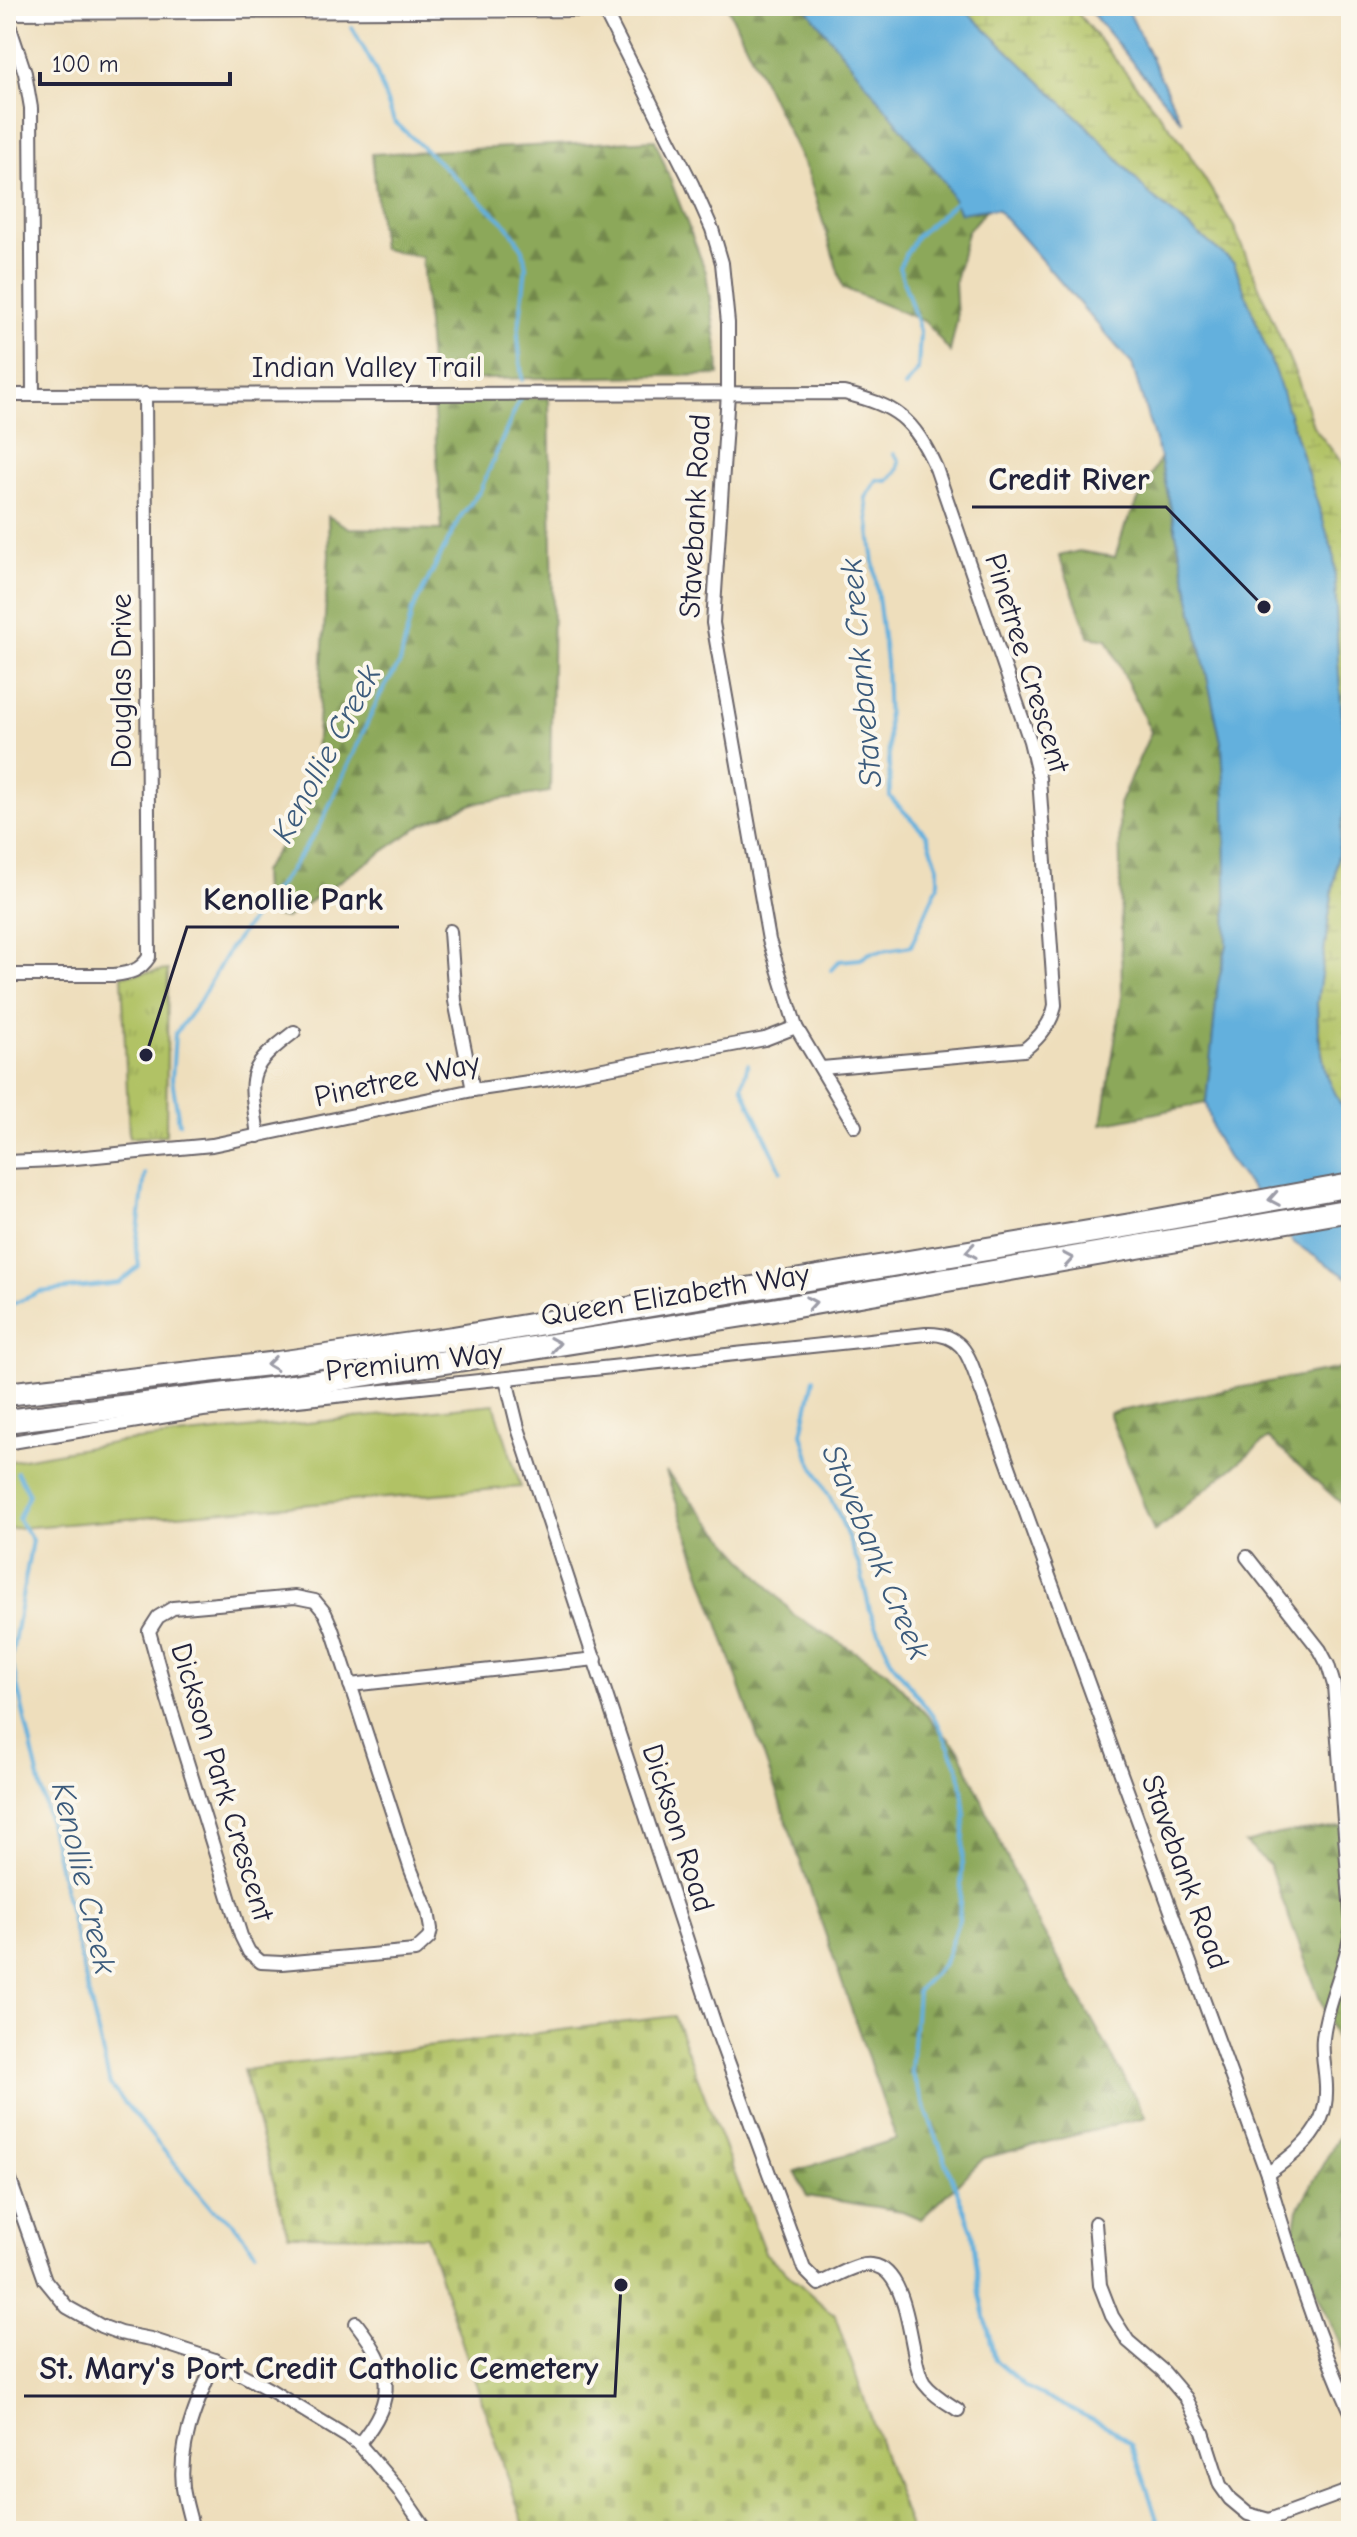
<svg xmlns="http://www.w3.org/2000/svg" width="1357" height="2537" font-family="'Comic Neue',sans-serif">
<defs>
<pattern id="forest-firs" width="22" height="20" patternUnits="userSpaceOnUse" patternTransform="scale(2)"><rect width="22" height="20" fill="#8ca85a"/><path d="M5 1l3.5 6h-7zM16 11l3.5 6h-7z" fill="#72884c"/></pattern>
<pattern id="wetland-marsh" width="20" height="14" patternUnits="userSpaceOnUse" patternTransform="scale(2)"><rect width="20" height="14" fill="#b1c265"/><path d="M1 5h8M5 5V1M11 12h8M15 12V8" fill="none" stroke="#98a659"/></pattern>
<pattern id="cemetery-stones" width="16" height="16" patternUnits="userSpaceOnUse" patternTransform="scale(2)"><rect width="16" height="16" fill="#b1c265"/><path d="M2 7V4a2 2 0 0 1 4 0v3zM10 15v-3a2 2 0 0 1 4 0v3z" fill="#98a659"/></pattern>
<pattern id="park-tufts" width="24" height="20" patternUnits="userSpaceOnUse" patternTransform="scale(2)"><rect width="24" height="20" fill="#b1c265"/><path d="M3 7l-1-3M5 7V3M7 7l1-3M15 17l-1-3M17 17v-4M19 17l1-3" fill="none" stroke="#98a659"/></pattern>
</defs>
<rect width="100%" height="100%" fill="#fbf7ec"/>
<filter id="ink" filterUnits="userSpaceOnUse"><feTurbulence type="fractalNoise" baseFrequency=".0125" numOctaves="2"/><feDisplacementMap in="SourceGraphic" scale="16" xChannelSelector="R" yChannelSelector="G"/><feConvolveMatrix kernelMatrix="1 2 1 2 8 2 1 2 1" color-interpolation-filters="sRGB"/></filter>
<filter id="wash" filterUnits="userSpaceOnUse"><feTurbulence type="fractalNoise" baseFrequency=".006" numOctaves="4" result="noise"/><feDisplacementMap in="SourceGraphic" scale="32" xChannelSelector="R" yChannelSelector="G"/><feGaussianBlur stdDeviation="1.8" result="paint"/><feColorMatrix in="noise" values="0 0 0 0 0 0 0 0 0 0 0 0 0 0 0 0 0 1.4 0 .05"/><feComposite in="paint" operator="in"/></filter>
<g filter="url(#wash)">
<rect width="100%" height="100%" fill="#eedebc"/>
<polygon fill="#b1c265" stroke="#6a7250" stroke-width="2" points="494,1404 521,1487 6,1529 6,1462 118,1442"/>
<g fill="url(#forest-firs)" stroke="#57654a" stroke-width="2">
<polygon points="727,6 805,6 945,183 960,212 987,209 967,232 955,282 957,320 950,352 926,322 843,288 808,173"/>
<polygon points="655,140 706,272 718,354 719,375 431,380 422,257 382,249 372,154"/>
<polygon points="549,398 553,599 550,792 475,803 423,824 286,918 264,914 262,872 313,798 329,555 328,516 349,528 442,530 433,400"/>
<polygon points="1160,458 1222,746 1225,795 1227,945 1218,984 1206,1103 1102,1124 1122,996 1119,804 1151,732 1107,639 1089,636 1059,556 1079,551 1115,557 1125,526"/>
<polygon points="1351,1366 1351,1512 1268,1438 1154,1532 1109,1413"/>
<polygon points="666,1472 794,1615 885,1670 960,1751 1027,1903 1146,2117 984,2158 921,2219 902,2211 807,2196 795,2171 896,2139"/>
<polygon points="1351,1825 1351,2081 1269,1865 1245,1843 1278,1834"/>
<polygon points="1351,2114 1351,2368 1293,2238 1298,2209"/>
</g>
<path fill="url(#wetland-marsh)" stroke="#6a7250" stroke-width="2" d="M961,6H1072L1182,142L1234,227L1298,380L1313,426L1351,474V1126C1326,1094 1318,1042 1317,1003L1347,788L1338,659L1334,555L1234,263L1150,195L1095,134Z"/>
<polygon fill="url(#cemetery-stones)" stroke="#6a7250" stroke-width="2" points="674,2016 765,2253 835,2316 911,2531 526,2531 426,2236 288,2235 243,2070"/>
<polygon fill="url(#park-tufts)" stroke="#6a7250" stroke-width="2" points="168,970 166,1135 129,1138 122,975"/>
<g fill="#63b0dd" stroke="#42698c" stroke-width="2">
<polygon points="805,6 961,6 1095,134 1150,195 1234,263 1279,383 1334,555 1338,659 1347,788 1317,1003 1318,1033 1326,1074 1351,1126 1351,1280 1293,1242 1227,1157 1214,1134 1206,1103 1218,984 1227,945 1225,795 1222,746 1160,458 1132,364 998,210 987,209 960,213 945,183"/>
<polygon points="1086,6 1126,6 1182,122"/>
</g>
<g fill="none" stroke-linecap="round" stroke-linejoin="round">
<g stroke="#63b0dd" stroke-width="4">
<polyline points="352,27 375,69 394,121 508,226 523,250 526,267 518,336 522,380"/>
<polyline points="905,387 918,370 920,331 899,267 916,237 958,200"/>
<polyline points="831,970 839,961 861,959 870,953 911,946 938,885 938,867 927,835 890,797 886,662 866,498 877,480 888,481 898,469 899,460 894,454"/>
<polyline points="748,1064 742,1086 781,1171"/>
<polyline points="179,1123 172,1079 175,1034 198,1004 230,948 288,873 320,826 380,695 400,663 412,611 461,516 480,491 521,396"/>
<polyline points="6,1307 40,1292 119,1283 139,1266 136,1247 145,1174"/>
<polyline points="814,1379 802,1433 809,1458 839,1515 860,1568 870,1611 892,1662 938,1723 960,1772 965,1815 959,1919 944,1963 917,1991 911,2071 972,2230 980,2295 995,2360 1026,2387 1112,2429 1131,2444 1143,2476 1158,2523 1163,2531"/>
<polyline points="17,1472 29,1494 18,1519 32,1540 11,1659 110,2085 211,2208 233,2223 255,2251"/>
</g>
</g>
</g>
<g filter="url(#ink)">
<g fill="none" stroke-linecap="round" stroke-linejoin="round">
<g stroke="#696468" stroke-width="16">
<g id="minor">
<polyline points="602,6 692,184 712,229 722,263 728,323 728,393 713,623 769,940 796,1027 855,1126"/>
<polyline points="6,13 604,10"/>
<polyline points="6,16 25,73 31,108 33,395"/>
<path d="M6,395L844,393C897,406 913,418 936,468L1030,741L1039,778L1055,1005C1052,1024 1039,1038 1024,1050L822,1068"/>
<polyline points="450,931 455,1001 473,1090"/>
<path d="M6,975H114C130,973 140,971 149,957L145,394"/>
<path d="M258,1136C250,1075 243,1071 294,1032"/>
<polyline points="6,1162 54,1160 212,1145 473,1090 549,1079 765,1039 796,1027"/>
<path d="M506,1379L518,1428L718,2034L804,2269L819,2284C832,2278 845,2270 859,2266C913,2252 907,2359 924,2383C933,2395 946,2402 958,2410"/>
<path d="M6,1443L203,1410L926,1334C968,1332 970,1364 983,1395L1267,2174C1291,2255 1316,2336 1351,2412"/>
<polyline points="1247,1557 1320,1650 1328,1665 1334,1685 1351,1916"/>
<polygon points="295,1597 315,1601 325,1613 332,1629 411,1870 428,1912 431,1929 429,1938 415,1951 282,1963 261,1962 249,1952 241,1936 168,1700 149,1631 158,1617 173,1608"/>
<polyline points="350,1685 596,1659"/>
<polyline points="6,2169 45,2280 67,2307 101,2326 120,2333 151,2339 215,2360 272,2391 359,2444 398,2489 427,2531"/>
<path d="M1267,2174C1295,2154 1326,2132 1326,2093C1327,2075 1321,2056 1323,2038C1327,2001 1346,1968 1351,1931"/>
<polyline points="1095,2223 1100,2285 1112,2316 1128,2341 1163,2371 1186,2398 1203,2432 1220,2485 1230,2499 1248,2514 1269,2520 1351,2490"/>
<path d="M356,2323C392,2370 398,2396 359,2444"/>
<path d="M193,2531C190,2517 185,2502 183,2488C178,2443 198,2401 215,2360"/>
</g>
</g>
<g stroke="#696468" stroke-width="26">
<g id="motorway">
<polyline points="6,1394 278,1363 453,1338 1131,1225 1351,1185"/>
<polyline points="6,1421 292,1386 744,1315 1351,1210"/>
</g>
</g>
<use href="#minor" stroke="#fff" stroke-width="12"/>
<use href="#motorway" stroke="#fff" stroke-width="22"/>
</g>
<defs><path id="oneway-chevron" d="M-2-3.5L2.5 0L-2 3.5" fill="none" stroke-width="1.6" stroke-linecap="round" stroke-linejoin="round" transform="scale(2)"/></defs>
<g stroke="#9c9ca7">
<use href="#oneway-chevron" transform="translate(1274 1199) rotate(170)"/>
<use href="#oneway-chevron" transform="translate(971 1251) rotate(171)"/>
<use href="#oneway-chevron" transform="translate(1068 1259) rotate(-10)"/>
<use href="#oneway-chevron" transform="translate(811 1303) rotate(-10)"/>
<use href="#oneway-chevron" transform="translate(555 1344) rotate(-9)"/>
<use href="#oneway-chevron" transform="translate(272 1364) rotate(173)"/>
</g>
</g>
<g text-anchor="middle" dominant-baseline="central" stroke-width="8" stroke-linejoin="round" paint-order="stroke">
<g font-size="30" fill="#22223b" stroke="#fbf7ec">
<text x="367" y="367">Indian Valley Trail</text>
<text transform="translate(695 516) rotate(-87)">Stavebank Road</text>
<text transform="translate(1027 663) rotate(73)">Pinetree Crescent</text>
<text transform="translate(121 681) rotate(-90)">Douglas Drive</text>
<text transform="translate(397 1080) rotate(-12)">Pinetree Way</text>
<text transform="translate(675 1295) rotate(-9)">Queen Elizabeth Way</text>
<text transform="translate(414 1362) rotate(-6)">Premium Way</text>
<text transform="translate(222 1782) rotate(73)">Dickson Park Crescent</text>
<text transform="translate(678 1828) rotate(72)">Dickson Road</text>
<text transform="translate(1185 1872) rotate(70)">Stavebank Road</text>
</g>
<g font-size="32" font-style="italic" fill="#3c5b7c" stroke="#fbf7ec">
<text transform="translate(861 673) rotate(-95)">Stavebank Creek</text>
<text transform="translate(326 754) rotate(-62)">Kenollie Creek</text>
<text transform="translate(876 1552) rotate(67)">Stavebank Creek</text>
<text transform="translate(84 1878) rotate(77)">Kenollie Creek</text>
</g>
</g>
<path fill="none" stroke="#22223b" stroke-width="3" d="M1264 607L1166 507H972M146 1055L187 927H399M621 2285L615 2396H24"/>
<g fill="#22223b" stroke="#fbf7ec" stroke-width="3">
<circle cx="1264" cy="607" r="8"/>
<circle cx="146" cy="1055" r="8"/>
<circle cx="621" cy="2285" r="8"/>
</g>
<g font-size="32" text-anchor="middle" font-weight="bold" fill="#22223b" stroke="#fbf7ec" stroke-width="8" stroke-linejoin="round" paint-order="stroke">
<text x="1069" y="490">Credit River</text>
<text x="293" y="910">Kenollie Park</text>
<text x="319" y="2379">St. Mary's Port Credit Catholic Cemetery</text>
</g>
<rect width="1357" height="2537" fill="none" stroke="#fbf7ec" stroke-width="32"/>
<path d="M40 72v12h190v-12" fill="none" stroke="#22223b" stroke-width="4"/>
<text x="52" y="72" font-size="24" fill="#22223b" stroke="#fbf7ec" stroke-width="6" paint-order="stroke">100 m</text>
</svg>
